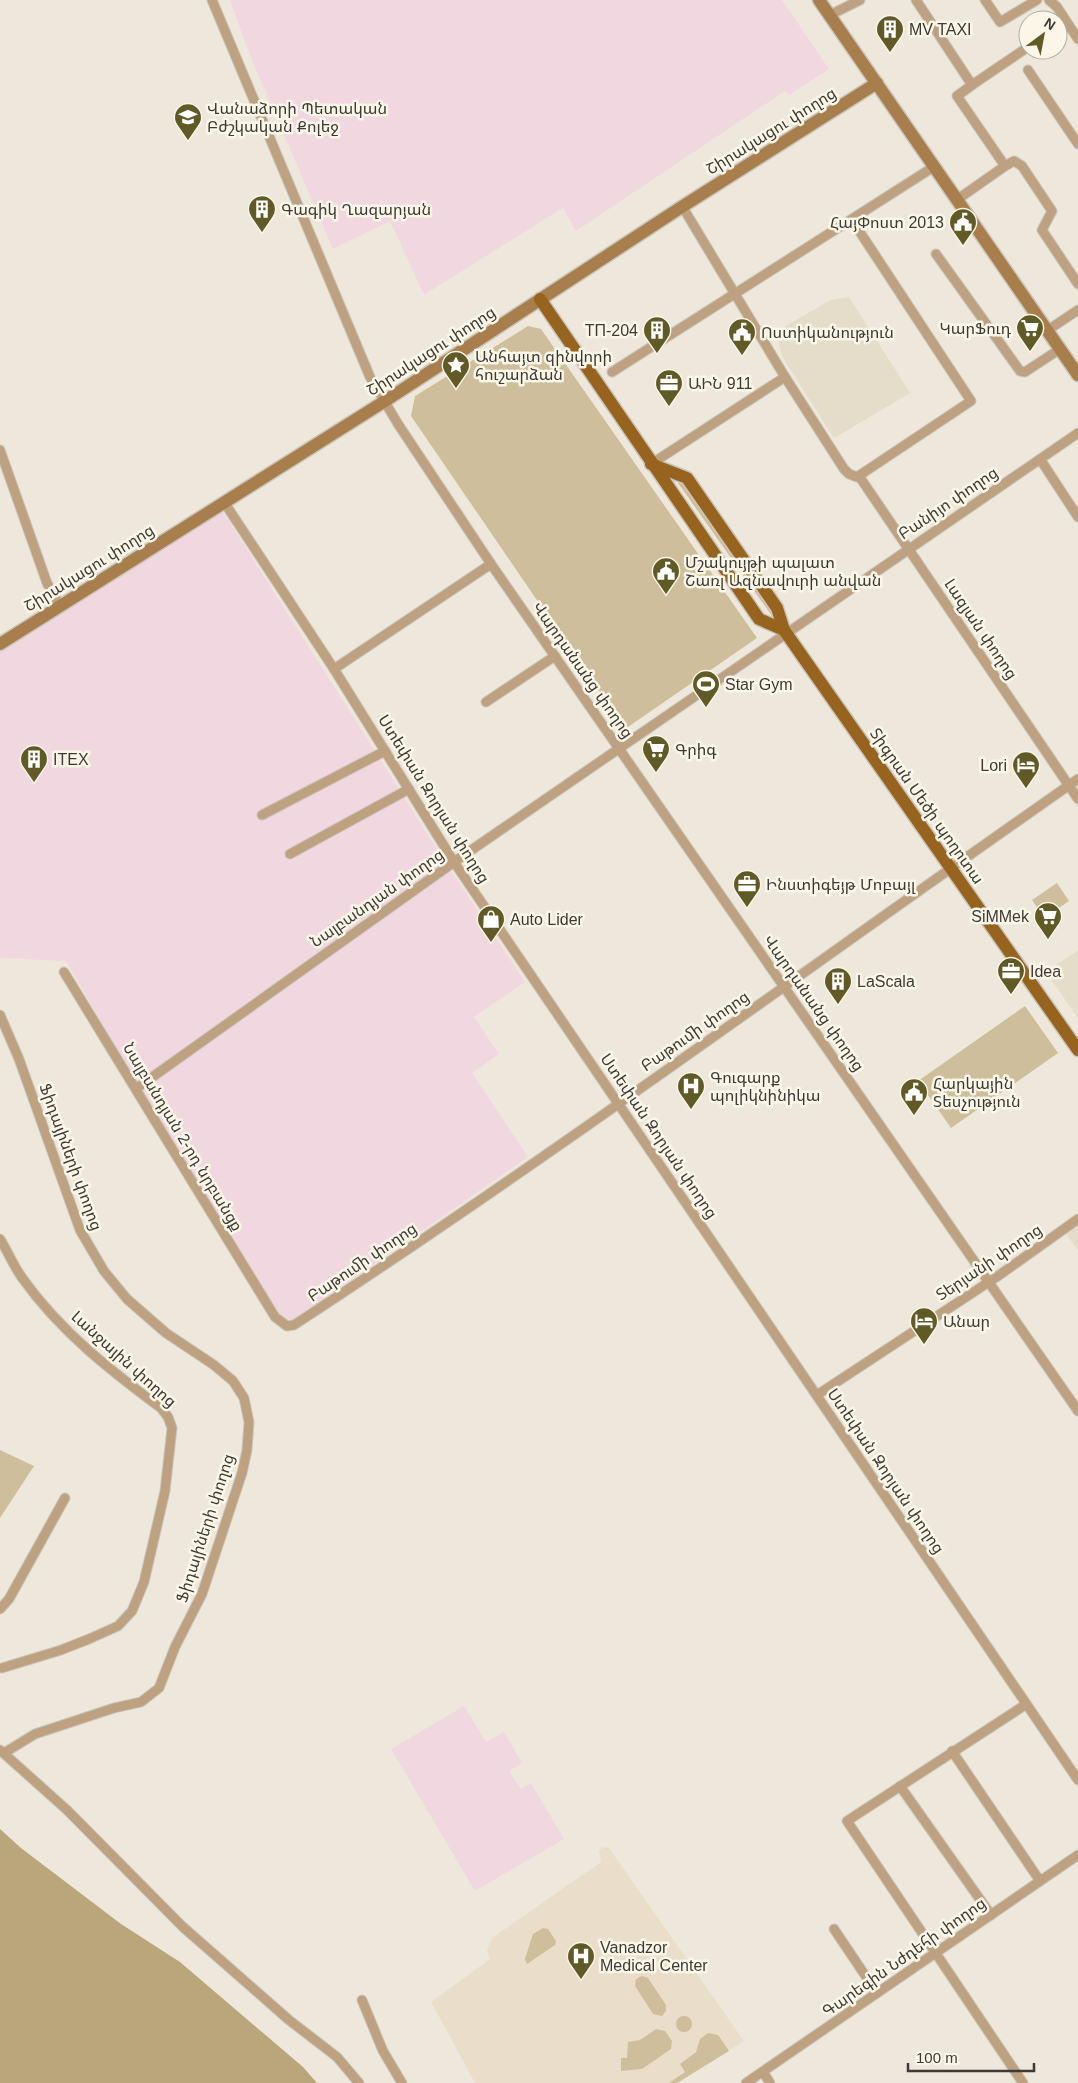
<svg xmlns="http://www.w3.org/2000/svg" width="1078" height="2083" font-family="Arial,'Noto Sans Armenian',sans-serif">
<rect width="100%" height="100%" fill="#eee8dc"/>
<g fill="#e5dcc9">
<polygon points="849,297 910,393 834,438 783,358 775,332 831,300"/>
<polygon points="1078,950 1078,1018 1046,972"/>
<polygon points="1078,1225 1078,1250 1066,1234"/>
</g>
<g fill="#f1d7e0">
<polygon points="230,0 782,0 829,69 789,95 785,91 576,231 563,208 424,295 390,221 333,249 251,58"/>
<polygon points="214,512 224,513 445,862 525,982 474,1017 499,1054 472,1073 528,1157 294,1320 282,1319 142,1092 66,961 0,958 0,648"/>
<polygon points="464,1706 486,1742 504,1732 522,1763 509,1771 521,1789 531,1783 564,1839 475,1891 391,1749"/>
</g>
<polygon fill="#eadeca" points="604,1847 609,1848 744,2041 677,2083 475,2083 431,2002 490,1959 487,1950 492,1938 601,1862 599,1850"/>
<g fill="#cfbe9b">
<polygon points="528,326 541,329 757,638 625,729 411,416 415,396"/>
<polygon points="679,481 681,481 774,612 772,616 678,483"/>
<polygon points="1057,883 1069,901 1045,918 1032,900"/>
<polygon points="1025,1006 1058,1053 951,1128 918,1081"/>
<polygon points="0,1450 34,1466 0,1518"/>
<polygon points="543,1928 548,1929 556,1941 555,1945 527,1964 525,1959 533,1934"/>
<polygon points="642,1976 648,1978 666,2005 666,2011 662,2016 653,2014 635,1986 636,1979"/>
<circle cx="684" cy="2024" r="8"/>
<polygon points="656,2029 665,2031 672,2041 671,2049 642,2069 621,2071 621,2058 627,2058 628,2042 640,2040"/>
<polygon points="708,2033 718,2035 729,2051 677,2083 669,2083 685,2072 680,2064 696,2052 700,2039"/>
</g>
<polygon fill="#baa67b" points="0,1829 21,1848 121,1924 180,1962 303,2067 317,2083 0,2083"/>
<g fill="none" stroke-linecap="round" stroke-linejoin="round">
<g stroke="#cbc5bb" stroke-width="11">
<g id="street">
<polyline points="212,0 370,377 398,424 491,564 1078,1411"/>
<polyline points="916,0 972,85 957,96 1005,166 958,199"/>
<polyline points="985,0 1000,22 1037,0"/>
<polyline points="1049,0 1057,7 1078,39"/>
<polyline points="830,15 860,0"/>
<polyline points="1028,70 1078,144"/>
<polyline points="972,85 1028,47"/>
<polyline points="1005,166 1014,161 1022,166 1052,211 1042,230 1078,284"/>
<polyline points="682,206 785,377 844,469 849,474 857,477 971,401 852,220"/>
<polyline points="936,254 1020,371 1025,372 1060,349"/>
<polyline points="1048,330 1078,310"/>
<polyline points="612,372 935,166"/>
<polyline points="0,450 47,583 60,606"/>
<polyline points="1040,459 1078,517"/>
<polyline points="651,464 785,377"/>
<polyline points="859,476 1078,799"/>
<polyline points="224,502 334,669 454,862 1078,1780"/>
<polyline points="334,669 491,564"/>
<polyline points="486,702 555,656"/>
<polyline points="262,815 385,751"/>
<polyline points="290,854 409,789"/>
<path d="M64,972L275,1317L287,1326L294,1325C560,1151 817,961 1078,779"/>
<polyline points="0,1015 19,1059 80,1230 104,1271 127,1299 166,1333 214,1365 233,1381 244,1398 249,1422 247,1450 242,1473 202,1594 175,1647 159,1688 141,1702 114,1708 35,1734 4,1753"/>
<polyline points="137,1088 454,862 1078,433"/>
<path d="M0,1239C8,1252 14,1267 23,1279C60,1331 111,1371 161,1408L168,1417L172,1428L165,1491L144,1582L132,1611L118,1626L89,1639L61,1650L2,1668"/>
<polyline points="817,1395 998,1276 1078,1219"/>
<polyline points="0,1609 9,1599 65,1498"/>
<polyline points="0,1750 67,1810 183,1927 289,2020 337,2057 359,2083"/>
<polyline points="952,1751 1040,1881"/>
<polyline points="900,1786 991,1915"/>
<polyline points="834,1929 877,1993"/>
<polyline points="362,2000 383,2051 402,2083"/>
<polyline points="763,2072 770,2083"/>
<polyline points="746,2083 1078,1855"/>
<polyline points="1023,2083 847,1821 1025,1705"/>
</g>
</g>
<g stroke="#cbc5bb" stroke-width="15">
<g id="secondary">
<polyline points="819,0 1078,375"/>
<polyline points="0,644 385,401 680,208 877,83"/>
</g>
</g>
<g stroke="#cbc5bb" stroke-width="15">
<g id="primary">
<polyline points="540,299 759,619 784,630"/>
<polyline points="651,464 687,478 777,608 784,630 1078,1050"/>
</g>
</g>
<use href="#street" stroke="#bea181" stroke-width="9"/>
<use href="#secondary" stroke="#a77e4c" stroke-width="12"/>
<use href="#primary" stroke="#96641e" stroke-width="12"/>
</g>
<defs>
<g id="building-pin" transform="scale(1.4375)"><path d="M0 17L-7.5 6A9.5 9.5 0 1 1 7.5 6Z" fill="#615a26" stroke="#fcf6e9"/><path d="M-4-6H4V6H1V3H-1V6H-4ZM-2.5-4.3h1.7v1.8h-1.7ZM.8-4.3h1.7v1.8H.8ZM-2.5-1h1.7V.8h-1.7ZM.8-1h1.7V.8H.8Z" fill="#fff"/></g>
<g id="university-pin" transform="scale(1.4375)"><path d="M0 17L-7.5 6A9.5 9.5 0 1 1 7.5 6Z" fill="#615a26" stroke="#fcf6e9"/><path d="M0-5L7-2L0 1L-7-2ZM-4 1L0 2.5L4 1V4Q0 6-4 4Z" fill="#fff"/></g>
<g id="civic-pin" transform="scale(1.4375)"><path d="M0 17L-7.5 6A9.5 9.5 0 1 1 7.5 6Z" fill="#615a26" stroke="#fcf6e9"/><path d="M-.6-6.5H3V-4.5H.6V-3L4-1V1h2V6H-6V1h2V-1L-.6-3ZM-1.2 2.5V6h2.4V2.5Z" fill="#fff"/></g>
<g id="supermarket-pin" transform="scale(1.4375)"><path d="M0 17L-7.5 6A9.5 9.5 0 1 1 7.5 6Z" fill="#615a26" stroke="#fcf6e9"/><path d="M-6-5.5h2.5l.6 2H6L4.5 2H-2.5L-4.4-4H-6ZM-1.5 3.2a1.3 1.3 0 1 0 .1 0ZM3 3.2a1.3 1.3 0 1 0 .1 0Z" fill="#fff"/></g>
<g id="sight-pin" transform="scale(1.4375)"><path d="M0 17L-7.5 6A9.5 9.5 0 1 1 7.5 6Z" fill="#615a26" stroke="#fcf6e9"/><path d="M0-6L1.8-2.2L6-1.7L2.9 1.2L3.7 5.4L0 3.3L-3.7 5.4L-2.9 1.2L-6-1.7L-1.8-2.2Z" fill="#fff"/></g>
<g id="office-pin" transform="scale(1.4375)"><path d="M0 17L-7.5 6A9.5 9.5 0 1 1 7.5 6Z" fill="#615a26" stroke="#fcf6e9"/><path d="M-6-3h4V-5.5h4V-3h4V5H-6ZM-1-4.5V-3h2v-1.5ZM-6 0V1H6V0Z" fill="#fff"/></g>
<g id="stadium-pin" transform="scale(1.4375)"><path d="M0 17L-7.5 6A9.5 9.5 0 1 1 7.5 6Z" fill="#615a26" stroke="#fcf6e9"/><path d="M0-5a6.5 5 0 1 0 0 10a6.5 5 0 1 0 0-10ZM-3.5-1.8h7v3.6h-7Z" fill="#fff"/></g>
<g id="hotel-pin" transform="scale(1.4375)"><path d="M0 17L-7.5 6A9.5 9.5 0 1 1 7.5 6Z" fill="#615a26" stroke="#fcf6e9"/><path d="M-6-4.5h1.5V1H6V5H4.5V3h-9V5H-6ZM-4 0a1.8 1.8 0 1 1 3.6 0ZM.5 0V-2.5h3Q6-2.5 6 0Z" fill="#fff"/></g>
<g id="shop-pin" transform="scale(1.4375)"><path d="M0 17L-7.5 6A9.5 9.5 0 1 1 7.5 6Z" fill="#615a26" stroke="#fcf6e9"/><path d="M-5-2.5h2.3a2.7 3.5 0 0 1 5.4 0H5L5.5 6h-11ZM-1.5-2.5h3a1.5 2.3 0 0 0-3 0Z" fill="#fff"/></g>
<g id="hospital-pin" transform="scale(1.4375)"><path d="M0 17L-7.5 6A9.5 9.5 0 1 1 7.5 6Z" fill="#615a26" stroke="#fcf6e9"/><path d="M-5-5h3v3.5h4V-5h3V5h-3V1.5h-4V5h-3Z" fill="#fff"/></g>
</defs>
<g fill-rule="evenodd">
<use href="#building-pin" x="890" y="29"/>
<use href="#university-pin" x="188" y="117"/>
<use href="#building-pin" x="262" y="209"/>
<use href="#civic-pin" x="963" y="222"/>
<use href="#supermarket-pin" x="1030" y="328"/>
<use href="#building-pin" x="657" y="330"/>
<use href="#civic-pin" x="742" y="332"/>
<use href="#sight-pin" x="456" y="365"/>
<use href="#office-pin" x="669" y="383"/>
<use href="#civic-pin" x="666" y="571"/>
<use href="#stadium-pin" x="706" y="684"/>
<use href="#supermarket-pin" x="656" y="749"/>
<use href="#building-pin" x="34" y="759"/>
<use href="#hotel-pin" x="1026" y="765"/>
<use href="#office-pin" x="747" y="884"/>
<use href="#supermarket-pin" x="1048" y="916"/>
<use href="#shop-pin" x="491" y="919"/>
<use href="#office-pin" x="1011" y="971"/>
<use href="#building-pin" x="838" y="981"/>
<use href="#hospital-pin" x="691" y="1086"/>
<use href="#civic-pin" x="914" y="1092"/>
<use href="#hotel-pin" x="924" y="1321"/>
<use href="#hospital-pin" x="581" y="1956"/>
</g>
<g text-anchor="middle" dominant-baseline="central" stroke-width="5" stroke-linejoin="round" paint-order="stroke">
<g font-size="16" fill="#3e3b36" stroke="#fcf6e9" text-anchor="start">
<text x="909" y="29">MV TAXI</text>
<text x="207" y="108">Վանաձորի Պետական<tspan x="207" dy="18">Բժշկական Քոլեջ</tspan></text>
<text x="281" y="209">Գագիկ Ղազարյան</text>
<text x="944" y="222" text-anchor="end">ՀայՓոստ 2013</text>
<text x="1011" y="328" text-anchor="end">ԿարՖուդ</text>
<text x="638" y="330" text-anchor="end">ТП-204</text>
<text x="761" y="332">Ոստիկանություն</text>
<text x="475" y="356">Անհայտ զինվորի<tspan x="475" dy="18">հուշարձան</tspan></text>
<text x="688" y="383">ԱԻՆ 911</text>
<text x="685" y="562">Մշակույթի պալատ<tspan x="685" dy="18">Շառլ Ազնավուրի անվան</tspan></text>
<text x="725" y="684">Star Gym</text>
<text x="675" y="749">Գրիգ</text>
<text x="53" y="759">ITEX</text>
<text x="1007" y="765" text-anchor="end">Lori</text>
<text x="766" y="884">Ինստիգեյթ Մոբայլ</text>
<text x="1029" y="916" text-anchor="end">SiMMek</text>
<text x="510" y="919">Auto Lider</text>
<text x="1030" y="971">Idea</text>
<text x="857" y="981">LaScala</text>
<text x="710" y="1077">Գուգարք<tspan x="710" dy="18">պոլիկնինիկա</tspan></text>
<text x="933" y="1083">Հարկային<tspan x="933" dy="18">Տեսչություն</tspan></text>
<text x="943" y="1321">Անար</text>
<text x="600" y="1947">Vanadzor<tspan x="600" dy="18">Medical Center</tspan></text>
</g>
<g font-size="16" fill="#3e3b36" stroke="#fcf6e9">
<text transform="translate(771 131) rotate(-32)">Շիրակացու փողոց</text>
<text transform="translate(431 351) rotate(-33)">Շիրակացու փողոց</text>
<text transform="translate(948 503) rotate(-34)">Բանիյո փողոց</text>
<text transform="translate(89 568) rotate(-32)">Շիրակացու փողոց</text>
<text transform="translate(981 629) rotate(56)">Լազյան փողոց</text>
<text transform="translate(583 670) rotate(55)">Վարդանանց փողոց</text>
<text transform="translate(434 799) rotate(58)">Ստեփան Զորյան փողոց</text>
<text transform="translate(927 806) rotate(55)">Տիգրան Մեծի պողոտա</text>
<text transform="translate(377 898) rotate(-35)">Նալբանդյան փողոց</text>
<text transform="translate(814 1003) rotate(55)">Վարդանանց փողոց</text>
<text transform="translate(695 1031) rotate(-35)">Բաթումի փողոց</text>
<text transform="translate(659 1136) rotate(56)">Ստեփան Զորյան փողոց</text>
<text transform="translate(183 1137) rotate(59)">Նալբանդյան 2-րդ նրբանցք</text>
<text transform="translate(71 1157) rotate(70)">Ֆիդայիների փողոց</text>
<text transform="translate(362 1262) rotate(-34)">Բաթումի փողոց</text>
<text transform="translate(989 1262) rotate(-34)">Տերյանի փողոց</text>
<text transform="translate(124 1359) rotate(42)">Լանջային փողոց</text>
<text transform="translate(886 1471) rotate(56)">Ստեփան Զորյան փողոց</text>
<text transform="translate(205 1528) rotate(-72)">Ֆիդայիների փողոց</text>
<text transform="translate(904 1957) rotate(-35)">Գարեգին Նժդեհի փողոց</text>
</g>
</g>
<g transform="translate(1043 35) rotate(32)"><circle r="24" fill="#fcf6e9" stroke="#b0aba1"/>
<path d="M0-4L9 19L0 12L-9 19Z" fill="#615a26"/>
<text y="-8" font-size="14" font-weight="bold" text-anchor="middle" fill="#3e3b36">N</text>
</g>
<path d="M908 2063v8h126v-8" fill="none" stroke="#3e3b36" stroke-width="2.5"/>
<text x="916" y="2063" font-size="15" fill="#3e3b36" stroke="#fcf6e9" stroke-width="4" paint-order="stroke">100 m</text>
</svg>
